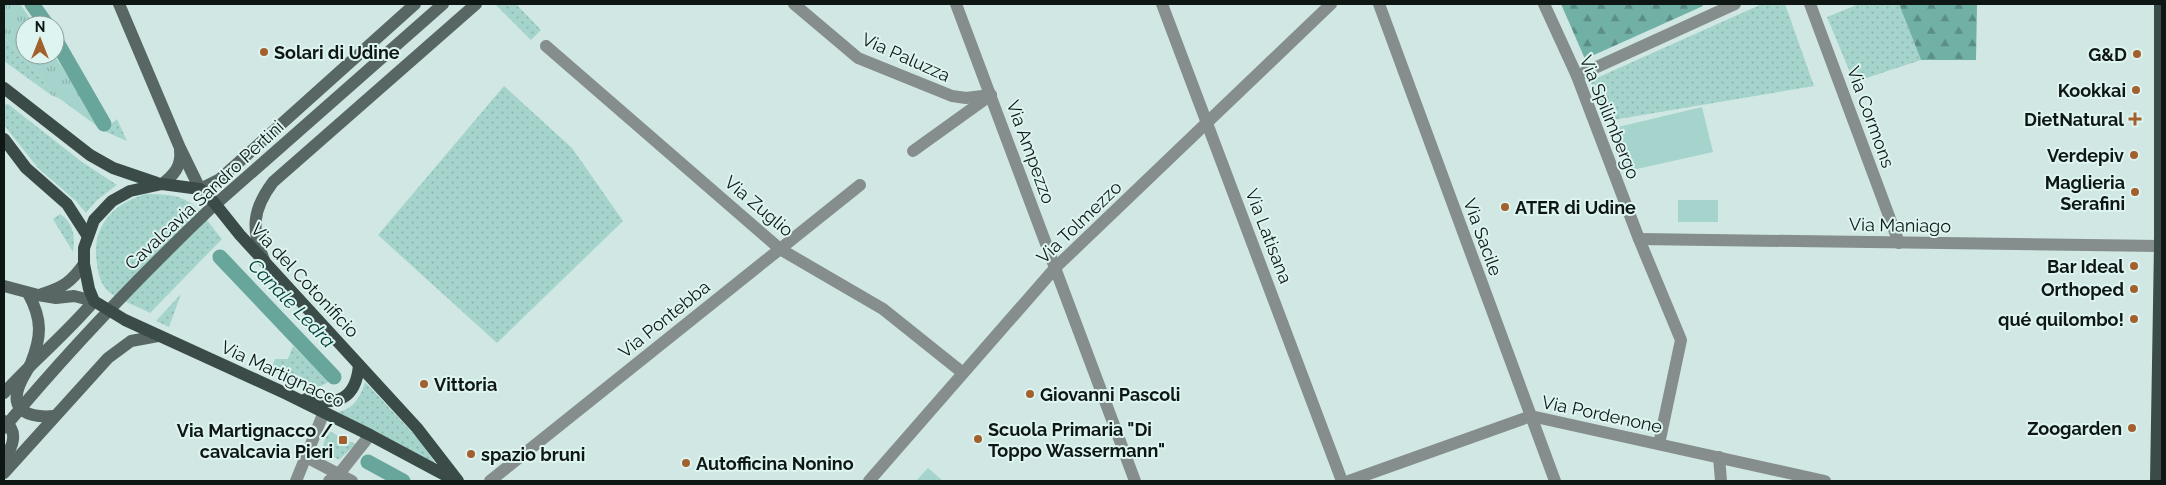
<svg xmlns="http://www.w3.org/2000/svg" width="2166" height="485" font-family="Raleway,sans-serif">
<defs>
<pattern id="grass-dots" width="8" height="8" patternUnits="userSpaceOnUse" patternTransform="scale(1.25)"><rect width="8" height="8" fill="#a5d4cc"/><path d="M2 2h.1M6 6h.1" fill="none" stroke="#8db5ae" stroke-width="1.8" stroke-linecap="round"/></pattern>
<pattern id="forest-firs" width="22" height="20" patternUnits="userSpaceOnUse" patternTransform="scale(1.25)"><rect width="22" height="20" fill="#71b0a5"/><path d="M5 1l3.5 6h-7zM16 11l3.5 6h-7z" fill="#5b8e85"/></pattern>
<pattern id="park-tufts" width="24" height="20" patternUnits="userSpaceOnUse" patternTransform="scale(1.25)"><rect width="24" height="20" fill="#a5d4cc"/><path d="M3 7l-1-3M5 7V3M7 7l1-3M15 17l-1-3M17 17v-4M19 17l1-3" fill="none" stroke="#8db5ae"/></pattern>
</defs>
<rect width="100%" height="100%" fill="#d0e7e3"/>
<g fill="url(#grass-dots)">
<polygon points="495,4 516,4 541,30 531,40"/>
<polygon points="1762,4 1785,4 1814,86 1607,121 1590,81"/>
<polygon points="1859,4 1899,4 1921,60 1854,82 1827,17"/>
<polygon points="4,38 43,79 51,95 4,61"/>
<polygon points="504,86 572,148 623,221 497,343 378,235"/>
<polygon points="8,104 82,162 117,185 97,200 86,213 76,201 38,168 4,125 4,105"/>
<polygon points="117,119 127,141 104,131"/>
<path d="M146,194C193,193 195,206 222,239L150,313C138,306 120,301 109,292C101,286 98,273 97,264C91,227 112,204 146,194Z"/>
<path d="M60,214C74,223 75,237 73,252L53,219Z"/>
<polygon points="181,294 169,327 156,321"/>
<path d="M293,346L329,381C312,396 288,378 271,370L275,359H288Z"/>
<path d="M365,382L420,441L438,467L338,412C354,409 361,396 365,382Z"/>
<polygon points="327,430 339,436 337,442 345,446 348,441 356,444 339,460 322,451"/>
</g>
<g fill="url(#forest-firs)">
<polygon points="1561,4 1702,4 1703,6 1585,59"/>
<polygon points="1899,4 1977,4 1976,60 1921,60"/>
</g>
<polygon fill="url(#park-tufts)" points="4,4 20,4 35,25 25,25 25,55 54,55 104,131 60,99 51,95 43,79 4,38"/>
<g fill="#a5d4cc">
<polygon points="1702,107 1713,152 1628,171 1618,127"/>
<rect x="1678" y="200" width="40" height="22"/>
<polygon points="928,468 943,481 916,481"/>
</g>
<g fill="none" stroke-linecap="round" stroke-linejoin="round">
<g stroke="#68a69c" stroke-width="15">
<polyline points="32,4 47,25"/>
<polyline points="55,39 104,124"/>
<polyline points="220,257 334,377"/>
<polyline points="368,462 403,481"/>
</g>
<g stroke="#858e8c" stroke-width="12">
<polyline points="794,4 858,58 952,96 966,98 991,95"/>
<polyline points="956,4 1135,481"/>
<polyline points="1162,4 1342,481"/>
<polyline points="1379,4 1555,481"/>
<polyline points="1544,4 1577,76 1639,239 1681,340 1659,444"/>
<polyline points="1810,4 1899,243"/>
<polyline points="546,46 780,249 883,309 963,373"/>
<polyline points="1577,76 1735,4"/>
<polyline points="913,151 991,95"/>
<polyline points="1639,239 2160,246"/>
<polyline points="306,457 352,481"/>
<polyline points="1719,457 1721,481"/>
<polyline points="296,481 324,412"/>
<polyline points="329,481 339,474 370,435"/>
<polyline points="490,481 860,185"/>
<polyline points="869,481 1056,267 1331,4"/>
<polyline points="1349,481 1531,416 1825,481"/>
</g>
<g stroke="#596764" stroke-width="12">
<polyline points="119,4 180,148 200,189 220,179 415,4"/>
<path d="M162,184C174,175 182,166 180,150"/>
<path d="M264,260C251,230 252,210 273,182L476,4"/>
<path d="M4,286L38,295L56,298L74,296L94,301C66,334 33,361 4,393"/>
<path d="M28,293C34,304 39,316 39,329C39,341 35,353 31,363C28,370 23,376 20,384C8,412 31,418 54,416"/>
<path d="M42,294C64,287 71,282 84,264"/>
<path d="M4,421C19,431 13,447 4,459"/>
<path d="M4,428C68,351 137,279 209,210L443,4"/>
<polyline points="4,473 108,358 131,341 158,336"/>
</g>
<g stroke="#3b4b48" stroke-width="12">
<polyline points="4,88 90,155 113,168 157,183"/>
<polyline points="4,139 26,168 67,204 87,235"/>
<path d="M306,399C338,406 356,399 359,365"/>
<polyline points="456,481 370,435 287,394 125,320 94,301 89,289 84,264 84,248 94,220 112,201 130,191 162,184 200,189 208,195 240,235 417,428 458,481"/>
<polyline points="2156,481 2160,246 2160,4"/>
</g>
</g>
<g fill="#a2602c" stroke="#ddf4f0" stroke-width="2">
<circle cx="264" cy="52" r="5"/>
<circle cx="2137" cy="54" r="5"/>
<circle cx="2136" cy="90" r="5"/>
<path d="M2132.5 111.5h5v5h5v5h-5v5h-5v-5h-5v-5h5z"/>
<circle cx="2134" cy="155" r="5"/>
<circle cx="2135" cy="192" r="5"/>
<circle cx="1505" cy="207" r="5"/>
<circle cx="2134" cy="266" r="5"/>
<circle cx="2134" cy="289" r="5"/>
<circle cx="2134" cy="319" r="5"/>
<circle cx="424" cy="384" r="5"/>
<circle cx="1030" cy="394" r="5"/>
<circle cx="2132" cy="428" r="5"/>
<circle cx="978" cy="439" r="5"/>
<rect x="338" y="435" width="10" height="10" rx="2.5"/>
<circle cx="471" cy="454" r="5"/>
<circle cx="686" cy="463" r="5"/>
</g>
<g text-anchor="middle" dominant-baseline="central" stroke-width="4" stroke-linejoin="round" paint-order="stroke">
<g font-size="18" font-weight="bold" fill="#0f1715" stroke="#ddf4f0" text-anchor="end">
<text x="274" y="52" text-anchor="start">Solari di Udine</text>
<text x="2127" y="54">G&amp;D</text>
<text x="2126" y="90">Kookkai</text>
<text x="2124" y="119">DietNatural</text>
<text x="2124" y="155">Verdepiv</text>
<text x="2125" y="182">Maglieria<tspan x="2125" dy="21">Serafini</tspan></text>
<text x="1515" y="207" text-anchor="start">ATER di Udine</text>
<text x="2124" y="266">Bar Ideal</text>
<text x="2124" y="289">Orthoped</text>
<text x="2124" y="319">qué quilombo!</text>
<text x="434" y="384" text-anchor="start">Vittoria</text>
<text x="1040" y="394" text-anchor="start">Giovanni Pascoli</text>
<text x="2122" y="428">Zoogarden</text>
<text x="988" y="429" text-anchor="start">Scuola Primaria "Di<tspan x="988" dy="21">Toppo Wassermann"</tspan></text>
<text x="333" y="430">Via Martignacco /<tspan x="333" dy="21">cavalcavia Pieri</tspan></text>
<text x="481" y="454" text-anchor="start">spazio bruni</text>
<text x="696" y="463" text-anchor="start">Autofficina Nonino</text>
</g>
<g font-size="18" fill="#0f1715" stroke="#ddf4f0">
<text transform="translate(906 57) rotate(24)">Via Paluzza</text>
<text transform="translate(1610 117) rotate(68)">Via Spilimbergo</text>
<text transform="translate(1871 117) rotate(70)">Via Cormons</text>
<text transform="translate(1031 152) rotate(70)">Via Ampezzo</text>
<text transform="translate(204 195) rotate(-43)">Cavalcavia Sandro Pertini</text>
<text transform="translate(759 206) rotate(40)">Via Zuglio</text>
<text transform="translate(1079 222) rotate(-44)">Via Tolmezzo</text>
<text transform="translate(1900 225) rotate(1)">Via Maniago</text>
<text transform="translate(1269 236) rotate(69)">Via Latisana</text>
<text transform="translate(1483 237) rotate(70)">Via Sacile</text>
<text transform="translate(305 280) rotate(47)">Via del Cotonificio</text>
<text transform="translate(664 319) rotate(-39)">Via Pontebba</text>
<text transform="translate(283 374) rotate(25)">Via Martignacco</text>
<text transform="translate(1602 414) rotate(12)">Via Pordenone</text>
</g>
<g font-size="19" font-style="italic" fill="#003d37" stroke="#ddf4f0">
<text transform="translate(292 303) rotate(46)">Canale Ledra</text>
</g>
</g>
<rect width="2166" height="485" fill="none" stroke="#0f1715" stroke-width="10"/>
<g transform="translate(40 40)"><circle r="24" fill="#ddf4f0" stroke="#8b9c98"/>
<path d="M0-4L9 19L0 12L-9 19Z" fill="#a2602c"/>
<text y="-8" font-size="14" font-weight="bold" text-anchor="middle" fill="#0f1715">N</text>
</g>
</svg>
